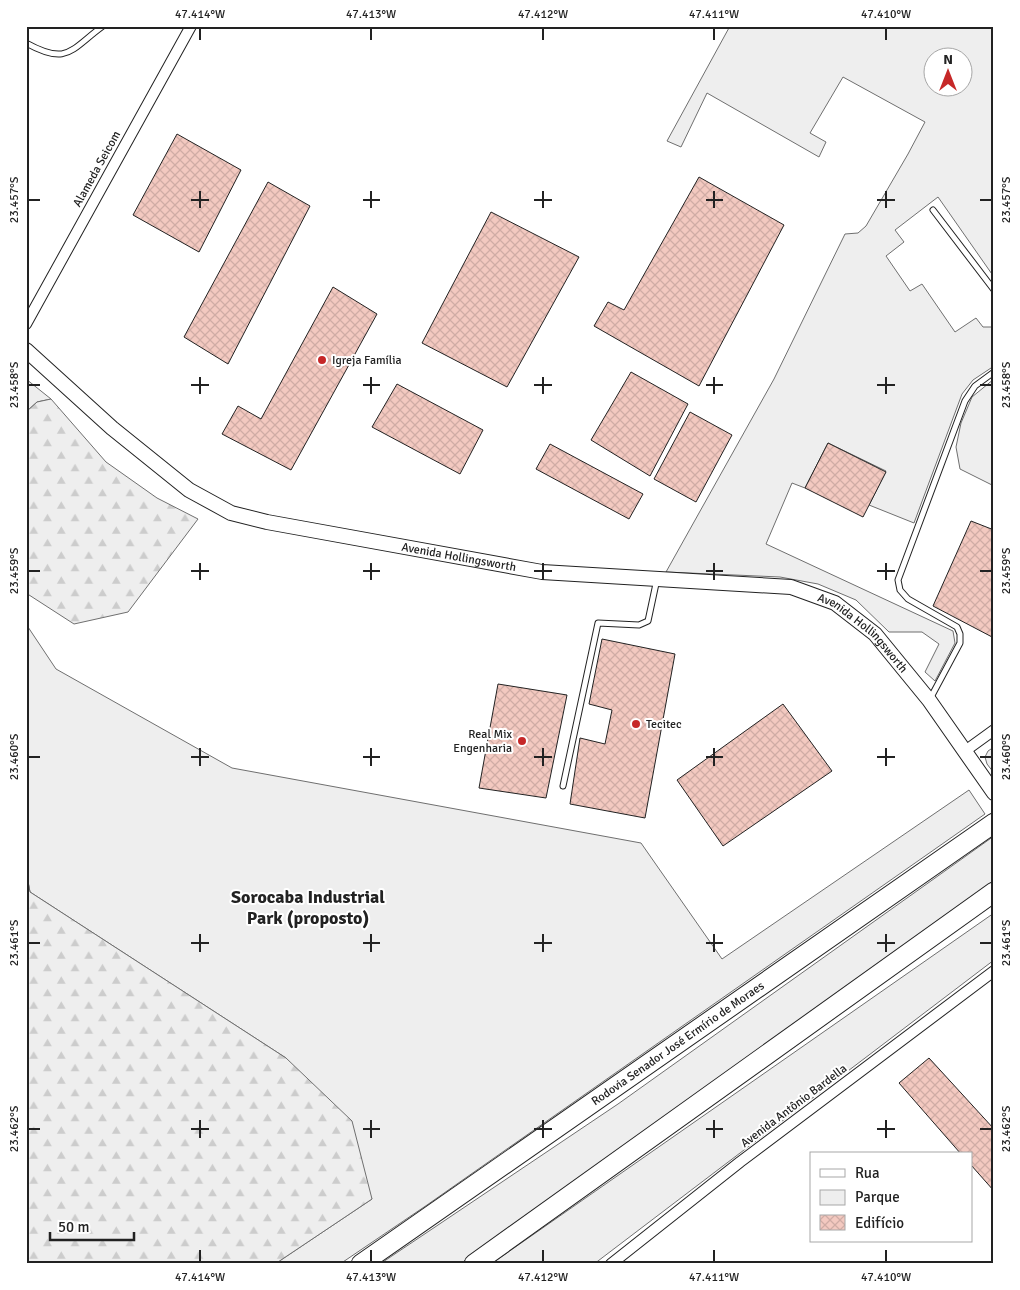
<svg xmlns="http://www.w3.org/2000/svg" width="1020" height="1290" font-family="Signika,sans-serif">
<defs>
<pattern id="forest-firs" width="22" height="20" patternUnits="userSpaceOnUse" patternTransform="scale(1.25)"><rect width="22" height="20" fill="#eee"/><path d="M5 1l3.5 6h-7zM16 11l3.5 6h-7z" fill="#ccc"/></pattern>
<pattern id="building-cross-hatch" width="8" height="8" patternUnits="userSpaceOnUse" patternTransform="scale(1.25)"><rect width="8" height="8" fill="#f3c9c0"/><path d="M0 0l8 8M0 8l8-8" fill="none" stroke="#d0aca5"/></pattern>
</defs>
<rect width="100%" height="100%" fill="#fff"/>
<g fill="#eee" stroke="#6f6f6f" fill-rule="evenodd">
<path d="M730,26H994V277L938,197L895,230L904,242L886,256L910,291L922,284L955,332L976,318L983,327H991L994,326V366L973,380L962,394L914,523L869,505L886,471L828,443L805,488L792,483L766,544L953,631L955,643L935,681L925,672L939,644L922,632H889L856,600L818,584L780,577L666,572L774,379L845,234L858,233L866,226L908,154L925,122L843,77L810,133L826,142L819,157L707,93L681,147L667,141ZM932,58H962V88H932Z"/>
<polygon points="26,379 51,399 37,402 26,412"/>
<polygon points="994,379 994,486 960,469 956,447 961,423 972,397"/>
<polygon points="26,624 56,669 232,768 641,843 722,959 969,790 985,814 427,1205 340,1264 275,1264 372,1199 286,1058 30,892 26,871"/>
<polygon points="994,747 994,773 987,764 985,757 988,751"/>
<polygon points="994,836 994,883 643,1136 460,1264 380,1264 618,1104"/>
<polygon points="994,913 994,960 594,1264 491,1264"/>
</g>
<g fill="url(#forest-firs)" stroke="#6f6f6f">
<polygon points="51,399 106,462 157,498 198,519 128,612 74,624 26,593 26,412 37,402"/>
<polygon points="26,871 30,892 286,1058 352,1121 372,1199 275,1264 26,1264"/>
</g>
<g fill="url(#building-cross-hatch)" stroke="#222">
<polygon points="177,134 241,170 199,252 133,215"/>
<polygon points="699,177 784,225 699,386 594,326 608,302 624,310"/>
<polygon points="268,182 310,206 228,364 184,337"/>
<polygon points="491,212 579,257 507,387 422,343"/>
<polygon points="333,287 377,314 291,470 222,434 238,406 261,419"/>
<polygon points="631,372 688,404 650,476 591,440"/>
<polygon points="397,384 483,430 460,474 372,427"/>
<polygon points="690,412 732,435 696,502 654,479"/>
<polygon points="828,443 886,472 863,517 805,488"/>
<polygon points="550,444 643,494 629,519 536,469"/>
<polygon points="971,521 994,530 994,638 933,606"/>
<polygon points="602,639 675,654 645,818 570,804 580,738 605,744 612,710 589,704"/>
<polygon points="498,684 567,695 546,798 479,788"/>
<polygon points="783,704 832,771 723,846 677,780"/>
<polygon points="929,1058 994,1129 994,1191 971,1165 971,1154 961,1154 899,1083"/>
</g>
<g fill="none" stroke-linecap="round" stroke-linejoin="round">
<g stroke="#222" stroke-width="7">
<g id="service">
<path d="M26,43C68,66 70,50 103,26"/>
<polyline points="933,210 994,290"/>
<polyline points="930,699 960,643 960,634 957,627 908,599 900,590 898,580 965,401 975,386 994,372"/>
<polyline points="563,786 598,623 639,625 648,621 657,579"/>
</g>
</g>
<g stroke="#222" stroke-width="12">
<g id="minor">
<polyline points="26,324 191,26"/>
<polyline points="965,751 994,730"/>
<polyline points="611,1264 740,1162 994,971"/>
</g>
</g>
<g stroke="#222" stroke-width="16">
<g id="secondary">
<path id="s1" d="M26,350L112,428L189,490L231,513L267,522L542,572L791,587L835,603L875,634L929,700L994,793"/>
</g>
</g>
<g stroke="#222" stroke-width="21">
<g id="motorway">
<path id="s2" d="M361,1264L994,823"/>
<polyline points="474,1264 994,892"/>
</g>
</g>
<use href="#service" stroke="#fff" stroke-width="5"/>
<use href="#minor" stroke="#fff" stroke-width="10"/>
<use href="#secondary" stroke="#fff" stroke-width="14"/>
<use href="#motorway" stroke="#fff" stroke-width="19"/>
</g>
<path fill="none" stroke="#222" stroke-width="2" d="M200,28V40M371,28V40M543,28V40M714,28V40M886,28V40M200,191V208M371,191V208M543,191V208M714,191V208M886,191V208M28,200H40M191,200H209M363,200H380M534,200H552M706,200H723M877,200H895M980,200H992M200,377V394M371,377V394M543,377V394M714,377V394M886,377V394M28,385H40M191,385H209M363,385H380M534,385H552M706,385H723M877,385H895M980,385H992M200,563V580M371,563V580M543,563V580M714,563V580M886,563V580M28,571H40M191,571H209M363,571H380M534,571H552M706,571H723M877,571H895M980,571H992M200,748V766M371,748V766M543,748V766M714,748V766M886,748V766M28,757H40M191,757H209M363,757H380M534,757H552M706,757H723M877,757H895M980,757H992M200,934V952M371,934V952M543,934V952M714,934V952M886,934V952M28,943H40M191,943H209M363,943H380M534,943H552M706,943H723M877,943H895M980,943H992M200,1120V1138M371,1120V1138M543,1120V1138M714,1120V1138M886,1120V1138M28,1129H40M191,1129H209M363,1129H380M534,1129H552M706,1129H723M877,1129H895M980,1129H992M200,1250V1262M371,1250V1262M543,1250V1262M714,1250V1262M886,1250V1262"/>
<g fill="#c62828" stroke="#fff" stroke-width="2">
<circle cx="322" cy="360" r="5"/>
<circle cx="636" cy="724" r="5"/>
<circle cx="522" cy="741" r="5"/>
</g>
<g text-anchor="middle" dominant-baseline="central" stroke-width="4" stroke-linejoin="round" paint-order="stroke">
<g font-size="12" fill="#222" stroke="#fff">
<text transform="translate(97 169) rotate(-61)">Alameda Seicom</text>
<text stroke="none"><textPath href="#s1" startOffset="495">Avenida Hollingsworth</textPath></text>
<text stroke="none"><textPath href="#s1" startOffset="916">Avenida Hollingsworth</textPath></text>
<text stroke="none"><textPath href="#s2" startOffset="386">Rodovia Senador José Ermírio de Moraes</textPath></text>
<text transform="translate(794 1106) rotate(-37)">Avenida Antônio Bardella</text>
</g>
<g font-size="12" fill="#222" stroke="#fff" text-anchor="start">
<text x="332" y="360">Igreja Família</text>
<text x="646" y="724">Tecitec</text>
<text x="512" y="734" text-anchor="end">Real Mix<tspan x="512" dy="14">Engenharia</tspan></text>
</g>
<g font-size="18" font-weight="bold" fill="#222" stroke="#fff">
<text x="308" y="897">Sorocaba Industrial<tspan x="308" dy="21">Park (proposto)</tspan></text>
</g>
</g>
<rect width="1020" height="1290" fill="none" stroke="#ffffff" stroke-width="55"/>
<rect x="810" y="1152" width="162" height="90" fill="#ffffff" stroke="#a7a7a7"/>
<rect x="820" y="1169" width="25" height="8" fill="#ffffff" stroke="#a7a7a7"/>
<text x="855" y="1178" font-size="15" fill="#222222">Rua</text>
<rect x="820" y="1190" width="25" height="15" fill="#eeeeee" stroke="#a7a7a7"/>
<text x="855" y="1202" font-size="15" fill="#222222">Parque</text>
<rect x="820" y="1215" width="25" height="15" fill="url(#building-cross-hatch)" stroke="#a7a7a7"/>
<text x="855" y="1228" font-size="15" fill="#222222">Edifício</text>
<g transform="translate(948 72)"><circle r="24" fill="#ffffff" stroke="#a7a7a7"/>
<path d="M0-4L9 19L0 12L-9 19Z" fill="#c62828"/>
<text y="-8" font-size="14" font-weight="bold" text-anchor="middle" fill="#222222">N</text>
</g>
<path d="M50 1232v8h84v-8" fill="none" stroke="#222222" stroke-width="2.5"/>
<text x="58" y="1232" font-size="15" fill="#222222" stroke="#ffffff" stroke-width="4" paint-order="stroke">50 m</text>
<rect x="28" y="28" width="964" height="1234" fill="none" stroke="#222" stroke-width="2"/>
<g font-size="12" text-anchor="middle" fill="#222">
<text x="200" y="18">47.414°W</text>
<text x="371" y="18">47.413°W</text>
<text x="543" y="18">47.412°W</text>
<text x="714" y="18">47.411°W</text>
<text x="886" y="18">47.410°W</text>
<text transform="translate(14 200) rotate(-90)" y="4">23.457°S</text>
<text transform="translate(1006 200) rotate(-90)" y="4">23.457°S</text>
<text transform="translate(14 385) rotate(-90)" y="4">23.458°S</text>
<text transform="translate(1006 385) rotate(-90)" y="4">23.458°S</text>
<text transform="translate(14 571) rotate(-90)" y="4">23.459°S</text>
<text transform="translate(1006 571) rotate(-90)" y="4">23.459°S</text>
<text transform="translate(14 757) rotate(-90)" y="4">23.460°S</text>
<text transform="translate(1006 757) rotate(-90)" y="4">23.460°S</text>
<text transform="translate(14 943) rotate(-90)" y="4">23.461°S</text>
<text transform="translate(1006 943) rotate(-90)" y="4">23.461°S</text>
<text transform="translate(14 1129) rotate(-90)" y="4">23.462°S</text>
<text transform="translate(1006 1129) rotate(-90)" y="4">23.462°S</text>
<text x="200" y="1281">47.414°W</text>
<text x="371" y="1281">47.413°W</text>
<text x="543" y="1281">47.412°W</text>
<text x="714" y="1281">47.411°W</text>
<text x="886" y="1281">47.410°W</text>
</g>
</svg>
